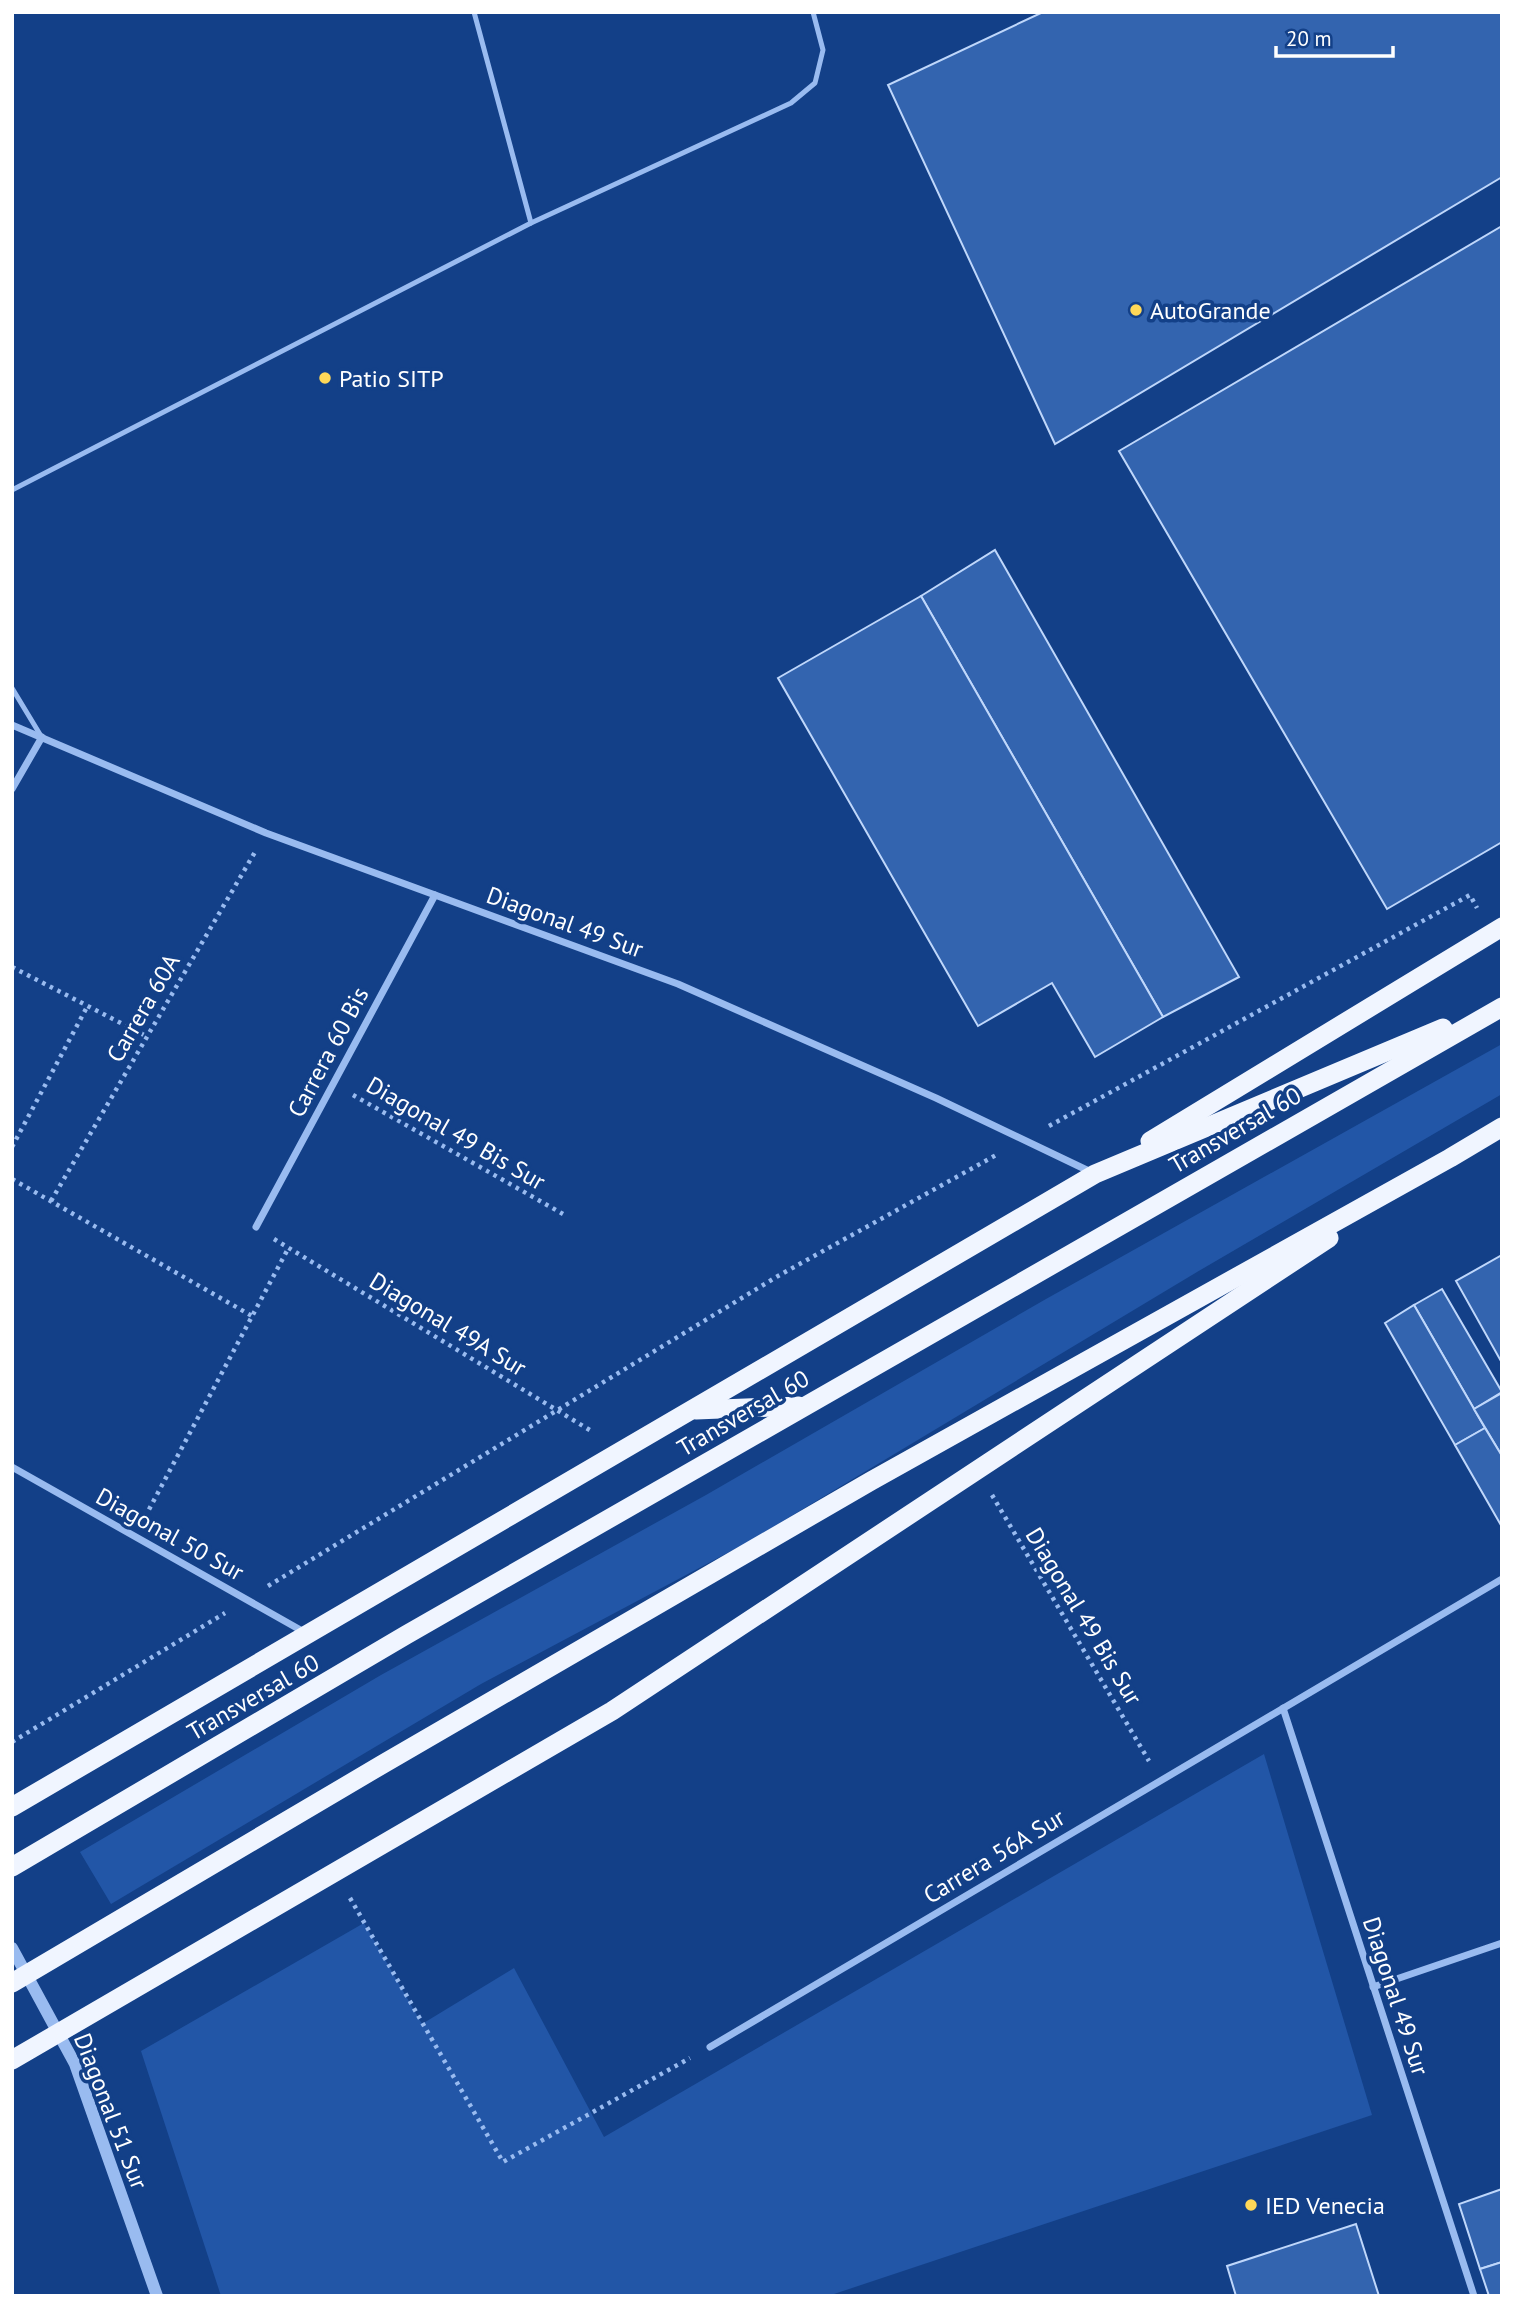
<svg xmlns="http://www.w3.org/2000/svg" width="1514" height="2308" font-family="'PT Sans',sans-serif">
<rect width="100%" height="100%" fill="#134088"/>
<g fill="#2256a7">
<polygon points="1502,1044 1502,1094 1197,1272 748,1542 481,1684 111,1904 80,1852 381,1675 706,1495 1046,1299"/>
<polygon points="1264,1754 1372,2115 828,2296 221,2296 141,2051 364,1923 422,2024 514,1968 604,2137"/>
</g>
<g fill="#3364af" stroke="#bfd7fb" stroke-width="2">
<polygon points="1043,12 1502,12 1502,177 1055,444 888,85"/>
<polygon points="1502,226 1502,842 1387,909 1119,451"/>
<polygon points="995,550 1239,977 1163,1017 921,596"/>
<polygon points="921,596 1163,1017 1095,1057 1052,983 978,1026 778,678"/>
<polygon points="1502,1255 1502,1363 1456,1281"/>
<polygon points="1442,1289 1502,1392 1474,1409 1414,1305"/>
<polygon points="1414,1305 1485,1428 1455,1445 1385,1323"/>
<polygon points="1502,1393 1502,1456 1474,1409"/>
<polygon points="1485,1428 1502,1456 1502,1527 1455,1445"/>
<polygon points="1502,2189 1502,2262 1480,2269 1459,2204"/>
<polygon points="1356,2224 1379,2296 1236,2296 1227,2266"/>
<polygon points="1502,2262 1502,2296 1489,2296 1480,2269"/>
</g>
<g fill="none" stroke-linecap="round" stroke-linejoin="round">
<g stroke="#99bbf0" stroke-width="4.5" stroke-dasharray="3.5 5" stroke-linecap="butt">
<polyline points="12,967 146,1036"/>
<polyline points="353,1095 563,1214"/>
<polyline points="1049,1126 1470,895 1477,908"/>
<polyline points="12,1147 87,1007"/>
<polyline points="12,1179 252,1316"/>
<polyline points="51,1201 255,852"/>
<polyline points="274,1239 593,1432"/>
<polyline points="992,1495 1149,1761"/>
<polyline points="145,1517 289,1247"/>
<polyline points="268,1586 778,1276 998,1154"/>
<polyline points="12,1742 225,1613"/>
<polyline points="350,1898 503,2162 690,2058"/>
</g>
<g stroke="#99bbf0" stroke-width="5">
<polyline points="474,12 531,223"/>
<polyline points="12,490 531,223 791,103 815,83 823,50 813,12"/>
<polyline points="12,688 41,736"/>
</g>
<g stroke="#99bbf0" stroke-width="7">
<polyline points="12,725 266,833 678,984 936,1098 1091,1172"/>
<polyline points="12,789 42,737"/>
<polyline points="256,1227 435,895"/>
<polyline points="12,1467 304,1632"/>
<polyline points="1283,1708 1474,2296"/>
<polyline points="1373,1987 1502,1943"/>
<polyline points="710,2047 1502,1579"/>
</g>
<polyline stroke="#99bbf0" stroke-width="12" points="12,1948 75,2064 157,2296"/>
<g stroke="#f0f5ff" stroke-width="19">
<polyline points="1150,1141 1502,927"/>
<polyline points="696,1410 799,1406"/>
<polyline points="12,1807 1095,1174 1443,1028"/>
<polyline points="12,1867 406,1635 1502,1007"/>
<polyline points="12,1983 383,1764 871,1481 1450,1158 1502,1127"/>
<polyline points="12,2060 612,1711 1329,1238"/>
</g>
</g>
<g fill="#ffd858" stroke="#134088" stroke-width="2.5">
<circle cx="1136" cy="310" r="7"/>
<circle cx="325" cy="378" r="7"/>
<circle cx="1251" cy="2205" r="7"/>
</g>
<g text-anchor="middle" dominant-baseline="central" stroke-width="7" stroke-linejoin="round" paint-order="stroke">
<g font-size="24" fill="#fff" stroke="#134088" text-anchor="start">
<text x="1150" y="310">AutoGrande</text>
<text x="339" y="378">Patio SITP</text>
<text x="1265" y="2205">IED Venecia</text>
</g>
<g font-size="24" fill="#fff" stroke="#134088">
<text transform="translate(565 922) rotate(20)">Diagonal 49 Sur</text>
<text transform="translate(143 1008) rotate(-60)">Carrera 60A</text>
<text transform="translate(328 1052) rotate(-62)">Carrera 60 Bis</text>
<text transform="translate(1235 1130) rotate(-30)">Transversal 60</text>
<text transform="translate(456 1133) rotate(30)">Diagonal 49 Bis Sur</text>
<text transform="translate(448 1324) rotate(31)">Diagonal 49A Sur</text>
<text transform="translate(743 1413) rotate(-30)">Transversal 60</text>
<text transform="translate(170 1534) rotate(29)">Diagonal 50 Sur</text>
<text transform="translate(1084 1616) rotate(59)">Diagonal 49 Bis Sur</text>
<text transform="translate(253 1697) rotate(-30)">Transversal 60</text>
<text transform="translate(994 1856) rotate(-31)">Carrera 56A Sur</text>
<text transform="translate(1396 1996) rotate(72)">Diagonal 49 Sur</text>
<text transform="translate(111 2111) rotate(69)">Diagonal 51 Sur</text>
</g>
</g>
<rect width="1514" height="2308" fill="none" stroke="#ffffff" stroke-width="28"/>
<path d="M1276 46v10h117v-10" fill="none" stroke="#ffffff" stroke-width="3.5"/>
<text x="1286" y="46" font-size="21" fill="#ffffff" stroke="#134088" stroke-width="5" paint-order="stroke">20 m</text>
</svg>
